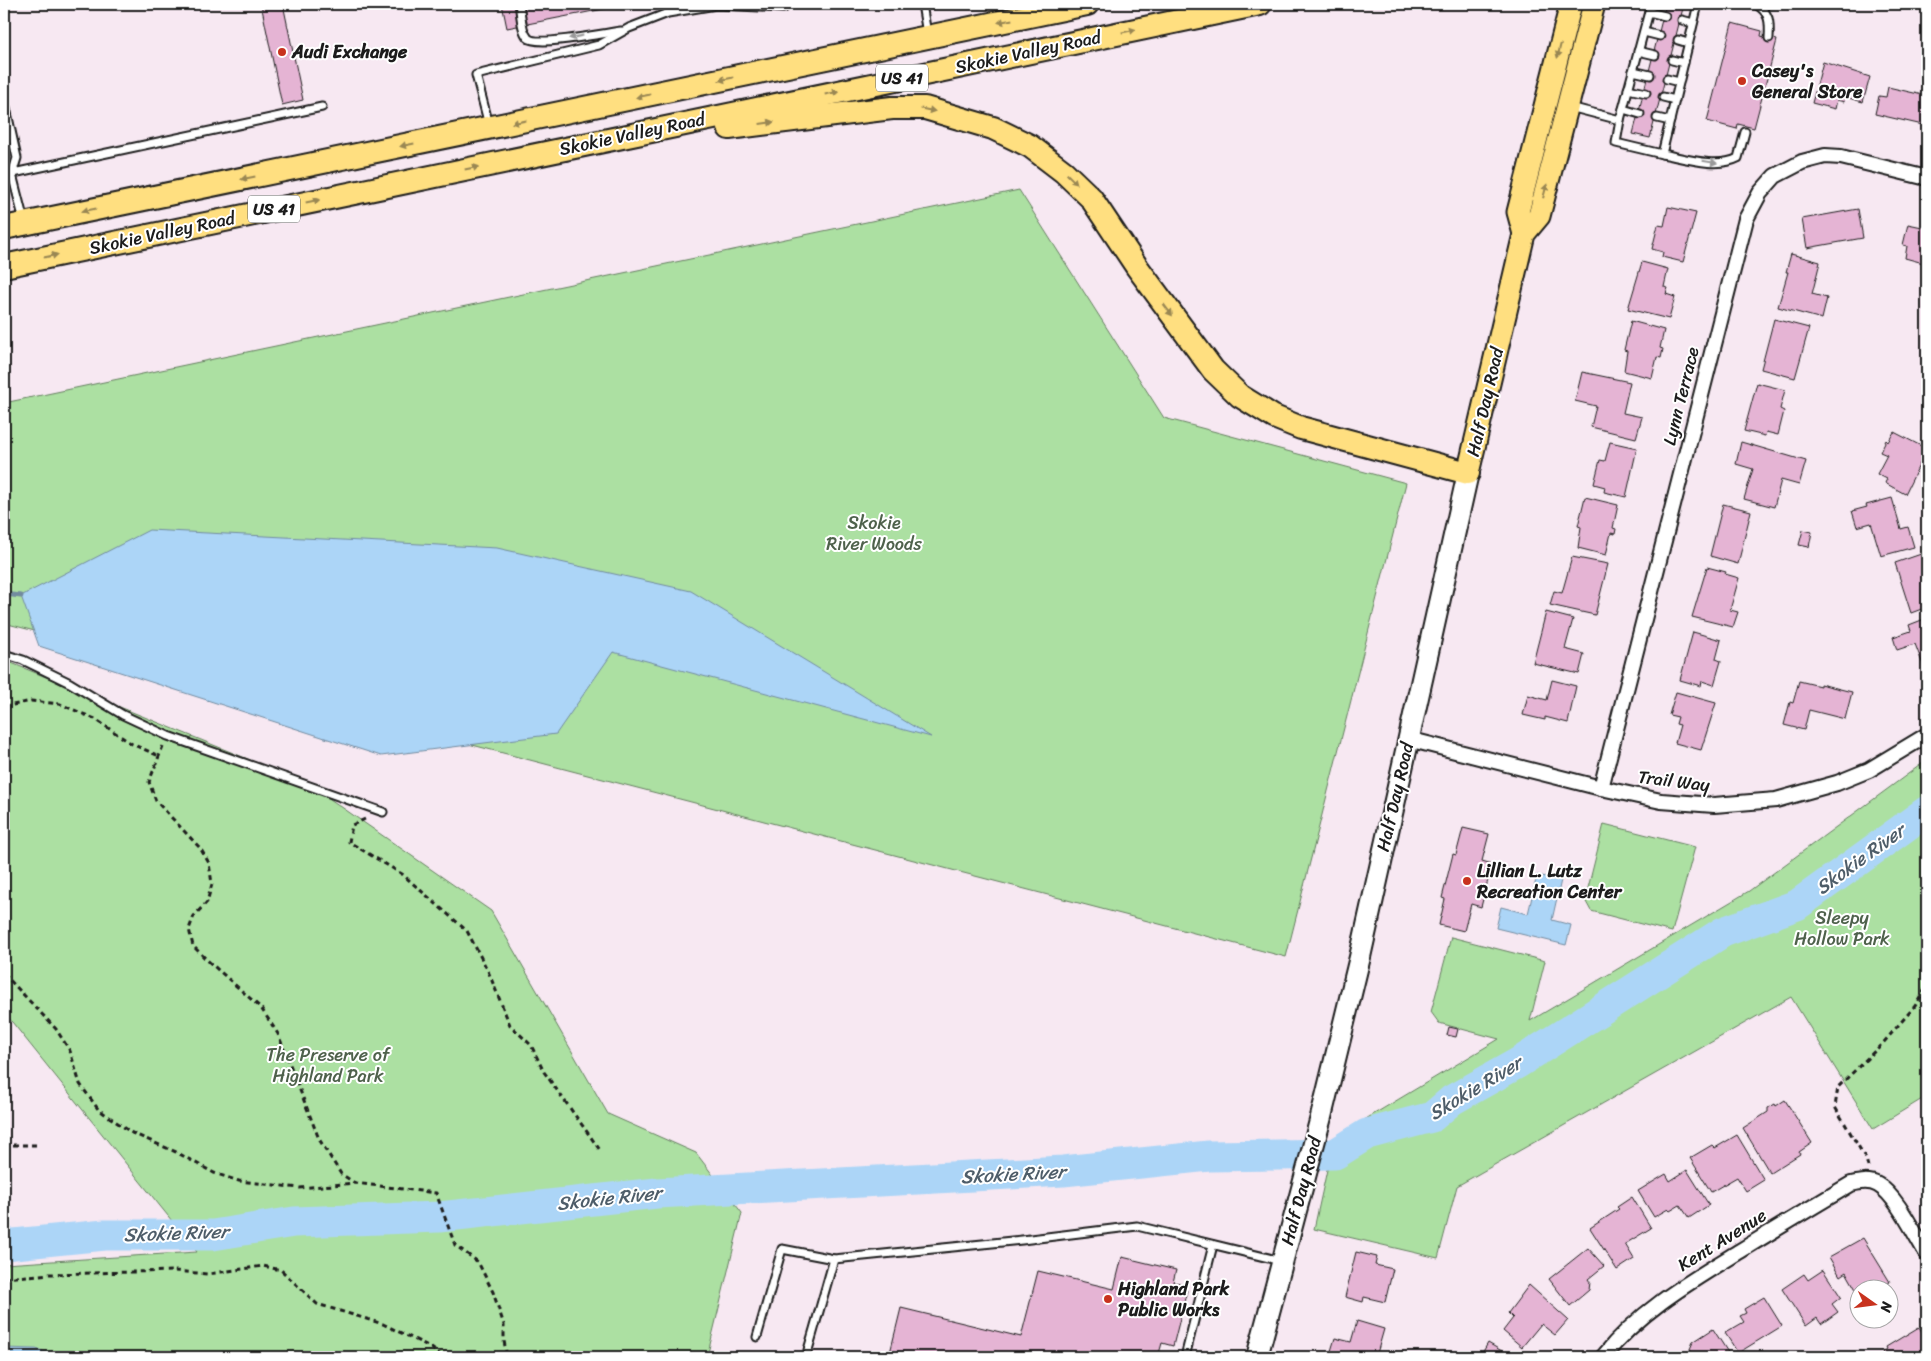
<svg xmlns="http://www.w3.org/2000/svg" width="1931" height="1361" font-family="Sriracha,sans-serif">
<rect width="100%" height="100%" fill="#f7e8f2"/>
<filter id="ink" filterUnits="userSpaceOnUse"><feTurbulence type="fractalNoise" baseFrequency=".02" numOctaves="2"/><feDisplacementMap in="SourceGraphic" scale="10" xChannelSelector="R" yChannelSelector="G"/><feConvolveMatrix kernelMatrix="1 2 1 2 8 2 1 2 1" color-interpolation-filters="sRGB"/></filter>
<g filter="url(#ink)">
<g fill="#ace0a2" stroke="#647e5f">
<polygon points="1019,190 1164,418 1406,483 1286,957 4,623 4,403"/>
<polygon points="4,660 307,783 491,911 608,1114 696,1153 742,1213 707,1357 4,1357 4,1264 197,1252 4,1012"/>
<polygon points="1927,760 1927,1096 1873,1129 1791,997 1457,1186 1438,1258 1314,1229 1334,1138 1499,1039 1439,1023 1431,1012 1451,937 1545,961 1530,1021 1749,891"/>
<polygon points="1604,824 1695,847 1672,932 1591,911 1585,900"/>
</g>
<g fill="#acd5f7" stroke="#728b9f">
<polygon points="149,530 497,548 691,591 931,737 613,652 556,734 381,756 39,646 21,596"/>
<polygon points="1537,875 1561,880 1552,920 1571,925 1566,945 1496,928 1501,907 1528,914"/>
<polygon points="4,1348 36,1349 63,1357 4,1357"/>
</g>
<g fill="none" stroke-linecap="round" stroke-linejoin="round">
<polyline stroke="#728b9f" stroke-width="5" points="4,594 21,596"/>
<polyline stroke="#acd5f7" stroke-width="31" points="4,1245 105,1235 213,1235 294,1222 439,1217 657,1193 1063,1171 1209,1156 1335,1154 1367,1134 1432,1117 1452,1100 1518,1063 1723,932 1797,905 1927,811"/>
</g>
<g fill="#e5b4d4" stroke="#1c1c1c">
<polygon points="261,4 283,4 303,100 282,105"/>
<polygon points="502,4 629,4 507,28"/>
<polygon points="1666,4 1684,4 1650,138 1633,134"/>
<polygon points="1732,23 1762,31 1761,36 1777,40 1754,128 1738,124 1737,129 1707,121"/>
<polygon points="1823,62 1870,77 1863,102 1845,97 1844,102 1837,100 1835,109 1812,103"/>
<polygon points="1888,87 1927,96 1927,126 1875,114 1879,96 1886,97"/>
<polygon points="1668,207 1696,213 1683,262 1662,257 1663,252 1652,249 1658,225 1664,226"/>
<polygon points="1858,209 1863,238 1807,248 1802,219"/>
<polygon points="1908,224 1927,228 1927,264 1905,258 1907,246 1903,245"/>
<polygon points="1791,254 1820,262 1812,294 1827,298 1822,319 1778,307 1788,272 1786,272"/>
<polygon points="1642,262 1668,269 1664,287 1668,288 1666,294 1675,297 1669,319 1628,309"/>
<polygon points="1774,319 1809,328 1795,378 1761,369"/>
<polygon points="1631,321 1664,330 1660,348 1663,349 1661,358 1657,357 1652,378 1624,371 1627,351 1624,350"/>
<polygon points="1582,372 1630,382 1623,413 1642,417 1636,438 1591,427 1596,406 1575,401"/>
<polygon points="1757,383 1785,390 1780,409 1784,411 1778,435 1766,432 1765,436 1744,431"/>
<polygon points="1894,432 1927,449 1905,494 1885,483 1887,479 1877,474 1887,455 1880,452 1886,440 1888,442"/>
<polygon points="1610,442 1637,448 1626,497 1604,492 1605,487 1594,484 1600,460 1605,461"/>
<polygon points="1741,442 1806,461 1799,485 1781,480 1774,507 1744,499 1753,469 1736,464"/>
<polygon points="1585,497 1618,505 1613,528 1616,529 1615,534 1611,533 1606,555 1578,548 1581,527 1578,526"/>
<polygon points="1892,498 1901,529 1908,527 1914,547 1881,556 1871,523 1857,527 1852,511 1867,507 1866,505"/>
<polygon points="1723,504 1751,511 1738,564 1710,556"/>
<polygon points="1803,530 1812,532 1809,547 1799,545"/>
<polygon points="1924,553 1927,565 1927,607 1911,613 1895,563"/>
<polygon points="1572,557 1608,564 1595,615 1550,605 1554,591 1562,593"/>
<polygon points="1707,567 1726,572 1725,574 1739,578 1730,610 1738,612 1733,627 1692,617"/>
<polygon points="1546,612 1573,619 1565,649 1584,654 1579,674 1533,663"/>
<polygon points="1927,618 1927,669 1925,670 1915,644 1897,650 1893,637 1911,631 1909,625"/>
<polygon points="1693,632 1721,640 1716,659 1721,661 1714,685 1702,681 1701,686 1680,680"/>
<polygon points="1552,680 1576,686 1568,723 1545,717 1545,720 1523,715 1528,695 1547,700"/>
<polygon points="1799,681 1820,686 1820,684 1852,692 1845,719 1809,710 1804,730 1784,725 1790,702 1793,703"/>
<polygon points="1676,692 1716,703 1701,750 1675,743 1680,725 1676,724 1678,717 1669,715"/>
<polygon points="1463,828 1489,834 1482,861 1492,864 1481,907 1471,904 1464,931 1439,925 1445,899 1442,898 1453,854 1456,855"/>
<polygon points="1449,1027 1458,1029 1456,1037 1447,1035"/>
<polygon points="1785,1100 1812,1143 1799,1152 1800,1154 1770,1173 1743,1128 1768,1112 1768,1108 1775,1104 1776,1106"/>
<polygon points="1737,1135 1764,1180 1746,1191 1737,1177 1711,1192 1690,1158 1712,1145 1715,1148"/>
<polygon points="1687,1170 1709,1205 1689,1218 1680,1205 1670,1211 1668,1209 1654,1217 1638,1191 1666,1174 1670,1181"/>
<polygon points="1632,1197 1651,1228 1625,1244 1634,1259 1617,1270 1590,1228 1619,1209 1617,1207"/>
<polygon points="1863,1238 1890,1282 1878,1288 1858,1288 1858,1293 1846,1272 1840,1276 1829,1257"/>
<polygon points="1588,1248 1604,1266 1588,1279 1590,1282 1589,1290 1570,1306 1549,1279"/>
<polygon points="1356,1252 1377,1257 1375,1265 1393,1269 1385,1302 1364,1297 1363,1302 1345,1297"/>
<polygon points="1122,1257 1176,1270 1173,1282 1180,1283 1179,1288 1187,1290 1173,1346 1162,1343 1158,1357 889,1357 901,1308 1021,1337 1038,1271 1114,1289"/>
<polygon points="1823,1270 1841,1297 1832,1304 1838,1312 1821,1324 1817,1318 1806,1326 1782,1289 1804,1274 1808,1280"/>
<polygon points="1529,1285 1568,1320 1555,1335 1541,1324 1522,1347 1503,1331 1513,1318 1508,1313"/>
<polygon points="1764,1297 1782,1326 1738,1353 1725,1333 1744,1322 1740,1316 1746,1313 1744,1309"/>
<polygon points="1357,1321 1384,1329 1376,1357 1355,1357 1331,1351 1335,1338 1351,1342"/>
<polygon points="1919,1327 1927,1340 1927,1350 1925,1351 1927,1357 1887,1357 1883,1352 1887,1349 1886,1347"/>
<polygon points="1713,1329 1731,1357 1687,1357 1692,1354 1690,1349 1693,1342"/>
<polygon points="1488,1343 1507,1354 1505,1357 1480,1357"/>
</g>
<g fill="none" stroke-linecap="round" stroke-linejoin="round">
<g stroke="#1c1c1c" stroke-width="11">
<g id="service">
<path d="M519,4C521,13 521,31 528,38C536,47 605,33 621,31"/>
<polyline points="922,4 927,34"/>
<path d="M1755,4C1770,12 1770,22 1769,38"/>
<polyline points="1649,12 1665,16"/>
<polyline points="1682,20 1693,23"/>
<polyline points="1644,32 1660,36"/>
<polyline points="1678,40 1688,43"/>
<polyline points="1638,51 1655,55"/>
<polyline points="1672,60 1684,63"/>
<polyline points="1633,71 1650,75"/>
<polyline points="1667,79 1679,82"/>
<polyline points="1628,89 1646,93"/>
<polyline points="1663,97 1675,100"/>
<polyline points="4,99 17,158 12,174 24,221"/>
<polyline points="1570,107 1620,120 1651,4"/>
<polyline points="1623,109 1640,114"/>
<polyline points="1657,118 1670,121"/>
<polyline points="1620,120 1616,143 1662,154 1698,4"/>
<polyline points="489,125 476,75 599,45 629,28 668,13 716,5 784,8"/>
<path d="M1662,154C1684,158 1717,169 1738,158L1745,132"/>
<polyline points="4,175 322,107"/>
<polyline points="4,654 23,660 70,683 123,715 168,736 383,812"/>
<polyline points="757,1337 782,1249 834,1259 1022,1240 1137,1226 1281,1261"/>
<polyline points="808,1350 834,1259"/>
<polyline points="1185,1357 1213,1245"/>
</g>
</g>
<g stroke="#1c1c1c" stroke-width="18">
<g id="minor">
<polyline points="1408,739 1601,788 1661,801 1714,805 1776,800 1837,783 1869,770 1927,735"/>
<polyline points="1601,788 1746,219 1760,193 1775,176 1802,162 1825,156 1841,157 1927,178"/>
<path d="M1603,1357C1639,1311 1691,1281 1740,1251C1777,1228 1814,1206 1851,1184C1860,1182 1869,1180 1878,1185C1896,1195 1915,1235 1927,1254"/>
</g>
</g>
<g stroke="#1c1c1c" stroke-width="24">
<polyline id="secondary" points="1257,1357 1321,1117 1360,957 1468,473"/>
</g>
<g stroke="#1c1c1c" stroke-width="25">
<g id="primary">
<polyline points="1524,234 1518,212 1571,4"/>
<polyline points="1468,473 1524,234 1539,216 1594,4"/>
</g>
</g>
<g stroke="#1c1c1c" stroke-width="26">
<g id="trunk">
<polyline points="729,128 892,108 925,108 993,128 1030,146 1064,172 1091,198 1137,267 1213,370 1240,396 1274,417 1301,428 1468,473"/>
<polyline points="4,228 1087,4"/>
<polyline points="4,266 1260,4"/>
</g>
</g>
<g stroke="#1c1c1c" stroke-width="3" stroke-dasharray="5 4" stroke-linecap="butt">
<polyline points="4,707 31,701 60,704 95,719 132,744 159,756"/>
<polyline points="163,746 149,782 156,801 200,848 209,863 212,884 207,902 194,916 189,929 193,946 207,960 261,1008 278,1034 319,1139 341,1174 355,1183"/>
<polyline points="365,819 352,825 349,842 402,874 467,931 488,971 510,1025 531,1045 544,1072 600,1150"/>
<polyline points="4,974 56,1029 70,1051 80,1084 98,1109 132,1133 176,1152 214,1173 239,1181 300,1188 355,1183 436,1193 455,1245 478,1262 493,1292 504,1325 504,1341 507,1357"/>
<polyline points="4,1145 38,1145"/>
<polyline points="1868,1167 1866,1159 1835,1107 1838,1087 1884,1042 1915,1006 1927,986"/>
<polyline points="4,1278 50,1274 174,1271 208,1274 263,1266 281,1270 317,1304 383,1324 430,1347 443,1357"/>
</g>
<use href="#service" stroke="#fff" stroke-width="7"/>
<use href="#minor" stroke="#fff" stroke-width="14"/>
<use href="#secondary" stroke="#fff" stroke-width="20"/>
<use href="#primary" stroke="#ffdf80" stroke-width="21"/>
<use href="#trunk" stroke="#ffdf80" stroke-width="22"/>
</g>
<defs><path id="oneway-solid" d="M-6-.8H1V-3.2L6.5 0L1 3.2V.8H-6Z" transform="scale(1.25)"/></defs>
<g fill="#998753">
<use href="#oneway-solid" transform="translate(1005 21) rotate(168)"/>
<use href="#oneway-solid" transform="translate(1129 31) rotate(-12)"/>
<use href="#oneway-solid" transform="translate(1559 51) rotate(104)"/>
<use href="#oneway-solid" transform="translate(726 79) rotate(168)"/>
<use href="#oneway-solid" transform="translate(832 93) rotate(-12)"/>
<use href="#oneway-solid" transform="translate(643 96) rotate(168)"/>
<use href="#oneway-solid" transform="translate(928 110) rotate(11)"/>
<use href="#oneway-solid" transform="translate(519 122) rotate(169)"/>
<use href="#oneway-solid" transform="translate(767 123) rotate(-8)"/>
<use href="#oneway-solid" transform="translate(407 145) rotate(168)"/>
<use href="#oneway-solid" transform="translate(472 168) rotate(-12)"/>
<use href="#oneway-solid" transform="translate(248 178) rotate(169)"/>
<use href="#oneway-solid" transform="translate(1072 179) rotate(45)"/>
<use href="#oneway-solid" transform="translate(1545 191) rotate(-75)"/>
<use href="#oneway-solid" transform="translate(313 201) rotate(-12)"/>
<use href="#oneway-solid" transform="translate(89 210) rotate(169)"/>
<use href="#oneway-solid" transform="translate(51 256) rotate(-12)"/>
<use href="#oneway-solid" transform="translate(1168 310) rotate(53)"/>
</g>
<g fill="#999">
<use href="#oneway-solid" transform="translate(576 37) rotate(169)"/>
<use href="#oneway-solid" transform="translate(1710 162) rotate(9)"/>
</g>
</g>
<g fill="#c8321e" stroke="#fff" stroke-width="2">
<circle cx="282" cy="52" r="5"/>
<circle cx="1742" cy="81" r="5"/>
<circle cx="1467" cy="881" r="5"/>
<circle cx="1108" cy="1299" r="5"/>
</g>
<g text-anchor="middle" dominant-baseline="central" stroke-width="4" stroke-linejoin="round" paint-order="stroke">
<g fill="#fff" stroke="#606060" stroke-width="1">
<rect x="876" y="64.5" width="52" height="27" rx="4"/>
<rect x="248" y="195.5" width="52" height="27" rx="4"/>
</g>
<g font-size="16" font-weight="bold" fill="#1c1c1c">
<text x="902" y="78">US 41</text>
<text x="274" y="209">US 41</text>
</g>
<g font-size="18" font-weight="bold" fill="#1c1c1c" stroke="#fff" text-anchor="start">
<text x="292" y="52">Audi Exchange</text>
<text x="1752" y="71">Casey's<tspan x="1752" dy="21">General Store</tspan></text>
<text x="1477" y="871">Lillian L. Lutz<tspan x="1477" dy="21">Recreation Center</tspan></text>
<text x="1118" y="1289">Highland Park<tspan x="1118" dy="21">Public Works</tspan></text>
</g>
<g font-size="18" fill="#1c1c1c" stroke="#fff">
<text transform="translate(1028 52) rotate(-12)">Skokie Valley Road</text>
<text transform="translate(632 134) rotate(-12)">Skokie Valley Road</text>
<text transform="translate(162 233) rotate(-12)">Skokie Valley Road</text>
<text transform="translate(1681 396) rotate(-76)">Lynn Terrace</text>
<text transform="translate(1485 402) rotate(-77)">Half Day Road</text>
<text transform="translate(1674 781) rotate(7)">Trail Way</text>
<text transform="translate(1395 797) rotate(-77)">Half Day Road</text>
<text transform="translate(1301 1191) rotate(-75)">Half Day Road</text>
<text transform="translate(1722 1240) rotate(-32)">Kent Avenue</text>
</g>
<g font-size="18" fill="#4e614b" stroke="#fff">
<text x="874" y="523">Skokie<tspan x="874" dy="21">River Woods</tspan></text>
<text x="1842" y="918">Sleepy<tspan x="1842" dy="21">Hollow Park</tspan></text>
<text x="328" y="1055">The Preserve of<tspan x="328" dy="21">Highland Park</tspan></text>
</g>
<g font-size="19" font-style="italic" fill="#4e5d69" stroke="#fff">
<text transform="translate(1860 859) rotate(-36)">Skokie River</text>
<text transform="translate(1475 1088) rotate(-31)">Skokie River</text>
<text transform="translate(1013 1174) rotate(-3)">Skokie River</text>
<text transform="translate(609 1198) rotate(-6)">Skokie River</text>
<text transform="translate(176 1233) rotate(-2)">Skokie River</text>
</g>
</g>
<rect width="1931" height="1361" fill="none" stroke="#fff" stroke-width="20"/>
<rect x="10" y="10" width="1911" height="1341" fill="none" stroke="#1c1c1c" stroke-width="2" filter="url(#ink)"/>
<g transform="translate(1874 1304) rotate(104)"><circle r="24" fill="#ffffff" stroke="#a4a4a4"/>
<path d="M0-4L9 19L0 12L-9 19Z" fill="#c8321e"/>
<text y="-8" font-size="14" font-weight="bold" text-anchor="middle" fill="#1c1c1c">N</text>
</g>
</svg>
